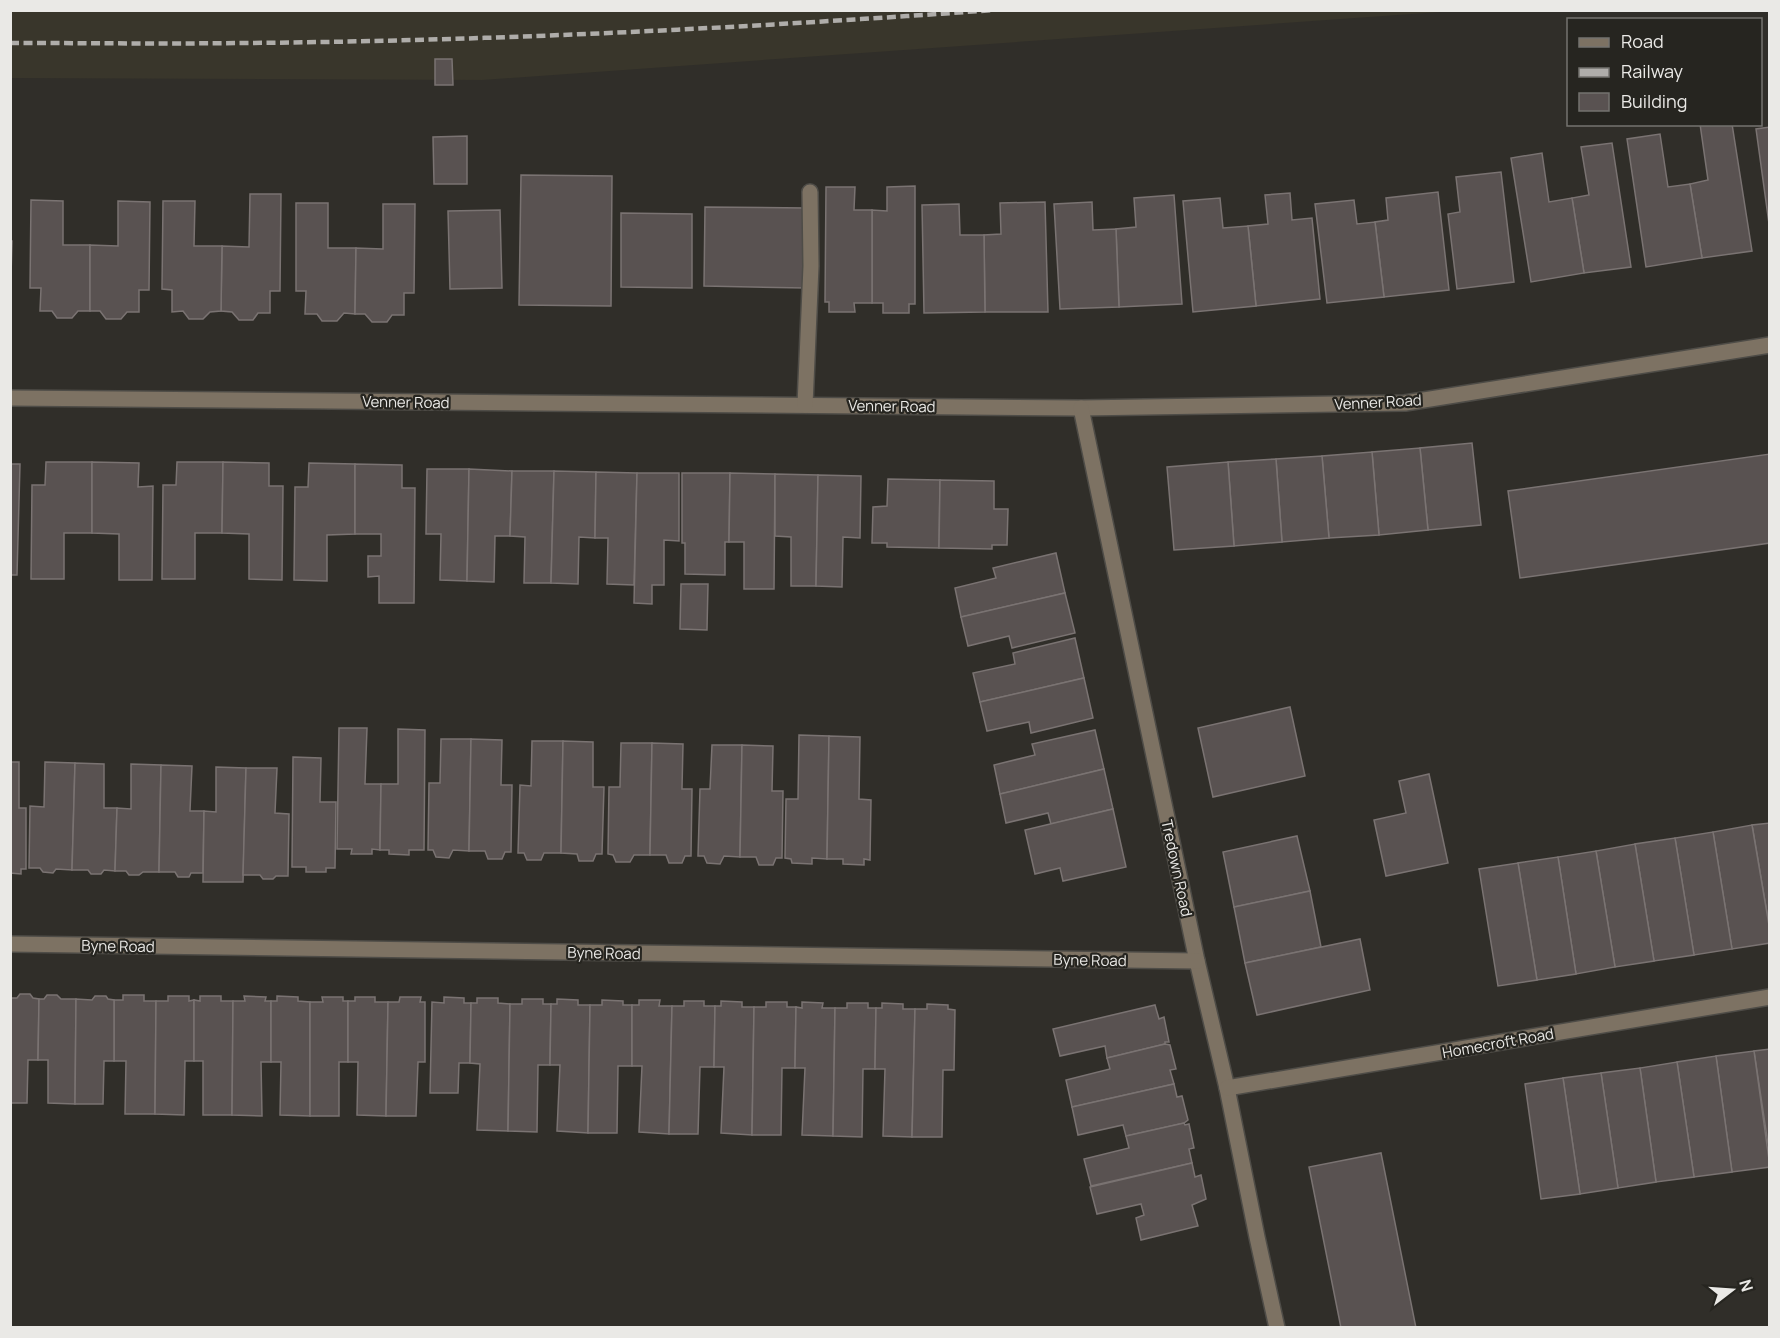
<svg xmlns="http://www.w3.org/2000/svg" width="1780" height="1338" font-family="Manrope,sans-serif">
<rect width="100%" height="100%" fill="#302e29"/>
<polygon fill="#39362b" points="11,10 1454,11 482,80 11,78"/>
<g fill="#595251" stroke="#7a7372" stroke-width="1.5">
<polygon points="435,59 452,59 453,85 435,85"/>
<polygon points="1700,124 1732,124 1752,251 1702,258 1690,184 1708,180"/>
<polygon points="1770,127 1770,231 1756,129"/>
<polygon points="1660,134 1668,187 1690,184 1702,258 1646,267 1627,139"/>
<polygon points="467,136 467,184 434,184 433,137"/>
<polygon points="1612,143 1631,267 1584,273 1572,198 1589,195 1581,147"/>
<polygon points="1542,153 1549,202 1572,198 1584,273 1531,282 1511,158"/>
<polygon points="1501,172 1514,282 1457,289 1448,214 1460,212 1456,177"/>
<polygon points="521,175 612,176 611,306 519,305"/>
<polygon points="915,186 915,304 909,304 909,313 883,313 883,303 872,303 872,210 887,211 887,187"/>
<polygon points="826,187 855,187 854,210 872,210 872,303 854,303 855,312 829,312 829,302 825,302"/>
<polygon points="1438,192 1449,290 1384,297 1375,222 1388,220 1386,198"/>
<polygon points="1290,193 1292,220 1312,218 1320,299 1256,306 1248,226 1268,224 1265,195"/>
<polygon points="250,194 281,194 280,291 270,291 270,313 258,313 253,320 239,320 232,312 221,311 222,246 249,247"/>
<polygon points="1174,195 1182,304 1119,307 1116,229 1136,227 1134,198"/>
<polygon points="1220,198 1223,228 1248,226 1256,306 1193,312 1183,201"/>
<polygon points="31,200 63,201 63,245 90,245 90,311 78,311 72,318 57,318 52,311 40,311 41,288 30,288"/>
<polygon points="1354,200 1357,224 1375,222 1384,297 1327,303 1315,204"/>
<polygon points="118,201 150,202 149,290 139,290 139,312 127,312 121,319 106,319 100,311 90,311 90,245 118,246"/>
<polygon points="163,201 195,201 194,246 222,246 221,311 210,312 203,319 189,319 183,311 172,312 172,290 162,289"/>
<polygon points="1045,202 1048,312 985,312 984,235 1001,234 1000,203"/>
<polygon points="1092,202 1093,230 1116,229 1119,307 1060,309 1054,204"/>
<polygon points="296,203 328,203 328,248 356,248 355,314 344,313 337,321 322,321 317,314 305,314 306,291 296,291"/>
<polygon points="383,204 415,204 414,293 404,293 404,315 392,315 387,322 372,322 365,314 355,314 356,248 383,249"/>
<polygon points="959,204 960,235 984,235 985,312 924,313 922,205"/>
<polygon points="705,207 806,208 805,288 704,286"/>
<polygon points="500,210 502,288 450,289 448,211"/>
<polygon points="621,213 692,214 692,288 621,287"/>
<polygon points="10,241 12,241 10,310"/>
<polygon points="1472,443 1481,525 1428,530 1420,448"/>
<polygon points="1420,448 1428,530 1379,535 1372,452"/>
<polygon points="1372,452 1379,535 1329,538 1322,456"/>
<polygon points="1770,454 1770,543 1520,578 1508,491"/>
<polygon points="1322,456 1329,538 1282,542 1276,459"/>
<polygon points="1276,459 1282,542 1234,546 1228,462"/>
<polygon points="46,462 92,462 92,533 64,533 64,579 31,579 32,485 45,485"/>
<polygon points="92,462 139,463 138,487 153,486 152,580 119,580 119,534 92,533"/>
<polygon points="177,462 223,462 222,533 195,533 195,579 162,579 163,485 176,485"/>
<polygon points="223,462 269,463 269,486 283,486 282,580 249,579 249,534 222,533"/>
<polygon points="1228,462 1234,546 1174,550 1167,467"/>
<polygon points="309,463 355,464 355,534 327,535 327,581 294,580 295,487 308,487"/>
<polygon points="10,464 20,464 17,575 10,575"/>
<polygon points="355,464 402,465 402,488 415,488 414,603 379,603 379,576 368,577 368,556 381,556 381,534 355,534"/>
<polygon points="427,469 469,469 467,581 440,580 441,534 426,534"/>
<polygon points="469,469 512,471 510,536 495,536 494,582 467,581"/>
<polygon points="512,471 554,471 551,583 524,583 525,537 510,536"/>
<polygon points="554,471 596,472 595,538 579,537 578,584 551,583"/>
<polygon points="596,472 637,473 634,585 607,584 608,538 595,538"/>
<polygon points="637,473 679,473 679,541 664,540 664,585 652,585 652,604 634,603"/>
<polygon points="682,473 730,473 729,542 725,542 725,575 685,574 685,543 682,543"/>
<polygon points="730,473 775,474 774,589 744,589 744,542 729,542"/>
<polygon points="775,474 818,475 816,586 791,586 791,537 775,536"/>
<polygon points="818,475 861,476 860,538 843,537 842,587 816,586"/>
<polygon points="888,479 940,480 939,548 887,547 887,543 872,543 873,507 887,506"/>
<polygon points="940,480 994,481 994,509 1008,509 1007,545 992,545 992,549 939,548"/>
<polygon points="1056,553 1065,593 961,617 955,588 996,578 993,568"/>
<polygon points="681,584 708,584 707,630 680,629"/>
<polygon points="1065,593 1075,633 1012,648 1009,636 968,646 961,617"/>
<polygon points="1075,638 1084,678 980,702 973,673 1015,664 1013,653"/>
<polygon points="1084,678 1093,718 1031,733 1029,722 987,731 980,702"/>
<polygon points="1290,707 1305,776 1213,797 1198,728"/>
<polygon points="339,728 367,728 365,784 381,784 380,850 372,849 372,854 351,854 352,849 337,849"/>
<polygon points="398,729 425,730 424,850 409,850 409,855 389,854 389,850 380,850 381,784 398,784"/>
<polygon points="1095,730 1104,769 1000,794 994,765 1035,755 1032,744"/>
<polygon points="799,735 829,736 827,859 812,858 812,864 792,863 791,859 785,858 786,799 798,799"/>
<polygon points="829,736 860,737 859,799 871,800 870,860 864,859 864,865 843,864 843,859 827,859"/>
<polygon points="441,739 471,739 469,851 453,850 449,858 436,857 433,850 428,850 429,783 440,783"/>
<polygon points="471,739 502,740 501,785 512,785 511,852 505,852 502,859 488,859 485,851 469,851"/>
<polygon points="532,741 563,741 561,853 544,853 541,860 527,860 524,853 518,853 520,785 531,786"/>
<polygon points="563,741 593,742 593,787 604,787 602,854 596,854 593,861 579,861 577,854 561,853"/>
<polygon points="621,743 652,743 650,855 634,855 630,862 616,862 613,855 608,854 609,787 620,787"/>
<polygon points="652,743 683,744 682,789 692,789 691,856 685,856 682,863 669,863 666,855 650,855"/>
<polygon points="712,745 742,745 740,857 724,856 720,864 707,863 704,856 698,856 700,789 710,789"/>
<polygon points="742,745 773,746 772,791 783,791 782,858 776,858 773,865 759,865 756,857 740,857"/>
<polygon points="293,757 321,758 320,802 336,802 335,868 326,868 326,872 306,872 306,867 292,867"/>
<polygon points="10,762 19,762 19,808 26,808 26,869 21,869 21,874 10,873"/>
<polygon points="45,762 75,763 72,870 56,869 53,873 43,872 40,868 29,868 30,806 44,807"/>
<polygon points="75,763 104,764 104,808 117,808 115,871 104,870 101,874 91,874 88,870 72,870"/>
<polygon points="131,764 161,765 159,872 143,872 139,875 129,875 126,871 115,871 117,808 131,809"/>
<polygon points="161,765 192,766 190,811 204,811 203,873 191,873 189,877 178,877 175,872 159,872"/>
<polygon points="216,767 246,768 243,882 203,882 204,811 216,812"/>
<polygon points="246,768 277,768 275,813 289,814 288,876 276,876 273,879 263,879 260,875 243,875"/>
<polygon points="1104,769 1113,809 1051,824 1048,813 1006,823 1000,794"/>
<polygon points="1429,774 1448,863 1386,876 1374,820 1406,813 1399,781"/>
<polygon points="1113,809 1126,867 1063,881 1060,868 1035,874 1025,830"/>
<polygon points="1770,823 1770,931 1752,825"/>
<polygon points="1752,825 1770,931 1770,943 1732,949 1713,832"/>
<polygon points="1713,832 1732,949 1694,955 1675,838"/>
<polygon points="1297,836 1310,891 1234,907 1223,852"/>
<polygon points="1675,838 1694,955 1654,961 1635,844"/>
<polygon points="1635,844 1654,961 1615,967 1596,851"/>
<polygon points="1596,851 1615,967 1576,974 1558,857"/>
<polygon points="1558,857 1576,974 1537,980 1518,863"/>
<polygon points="1518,863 1537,980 1498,986 1479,869"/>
<polygon points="1310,891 1321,947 1245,963 1234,907"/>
<polygon points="1360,939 1370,990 1257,1015 1245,963"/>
<polygon points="20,994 30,994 33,998 39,999 38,1060 28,1060 27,1103 10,1103 10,998 17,998"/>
<polygon points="47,995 57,995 61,999 76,999 75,1104 48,1103 48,1060 38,1060 39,999 44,999"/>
<polygon points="123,995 144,995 144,1001 156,1001 155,1114 125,1114 126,1061 114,1061 114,1000 123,1000"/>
<polygon points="95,996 106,996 108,999 114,1000 114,1061 104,1061 103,1104 75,1104 76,999 92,1000"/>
<polygon points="168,996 189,996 189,1001 194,1000 194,1061 185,1061 184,1115 155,1114 156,1001 168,1001"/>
<polygon points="200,996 221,996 221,1001 233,1001 232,1115 203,1115 203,1061 194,1061 194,1000 200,1001"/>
<polygon points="244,996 266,997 265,1001 271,1001 271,1062 261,1062 262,1116 232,1115 233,1001 245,1001"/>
<polygon points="277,996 298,997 298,1001 310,1002 310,1116 280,1115 281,1062 271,1062 271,1001 277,1001"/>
<polygon points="322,997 343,997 343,1001 348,1001 348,1062 339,1062 339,1116 310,1116 310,1002 323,1002"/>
<polygon points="355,997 375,997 375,1002 388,1002 386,1116 357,1115 358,1062 348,1062 348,1001 355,1001"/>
<polygon points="400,997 421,997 420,1002 425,1002 425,1062 418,1062 416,1116 386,1116 388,1002 399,1002"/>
<polygon points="444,997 464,998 464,1003 471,1003 470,1063 459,1063 458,1093 430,1093 432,1002 444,1003"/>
<polygon points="477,998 498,998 498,1003 510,1004 508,1131 477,1130 480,1064 470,1063 471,1003 477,1003"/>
<polygon points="522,999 543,999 543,1004 551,1004 550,1065 538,1065 537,1132 508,1131 510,1004 522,1004"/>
<polygon points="557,999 578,1000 578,1005 590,1005 588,1133 557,1131 560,1065 550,1065 551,1004 557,1004"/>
<polygon points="602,1000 623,1001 623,1005 632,1005 632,1066 618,1066 617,1133 588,1133 590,1005 602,1005"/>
<polygon points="639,1000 660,1000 659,1006 672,1006 669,1134 639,1132 642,1066 632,1066 632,1005 639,1005"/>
<polygon points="684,1001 704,1001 704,1006 715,1006 714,1067 700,1067 698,1134 669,1134 672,1006 684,1006"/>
<polygon points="721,1001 742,1002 742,1007 754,1007 752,1135 721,1133 724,1067 714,1067 715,1006 721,1006"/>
<polygon points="766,1002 787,1002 787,1007 796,1007 795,1068 782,1068 781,1135 752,1135 754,1007 766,1007"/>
<polygon points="802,1002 823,1003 822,1008 835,1008 833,1136 802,1135 805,1068 795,1068 796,1007 802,1008"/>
<polygon points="847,1003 868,1003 868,1008 876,1008 875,1069 863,1069 862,1137 833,1136 835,1008 847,1008"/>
<polygon points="882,1003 903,1004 903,1009 915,1009 912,1137 883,1136 885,1069 875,1069 876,1008 882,1008"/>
<polygon points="927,1004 948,1005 948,1009 955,1010 954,1070 943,1070 942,1137 912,1137 915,1009 927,1009"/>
<polygon points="1155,1005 1159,1019 1164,1017 1169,1042 1165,1042 1165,1044 1107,1058 1105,1046 1060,1056 1053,1029"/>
<polygon points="1165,1044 1170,1045 1176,1069 1170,1070 1174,1084 1072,1107 1066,1080 1110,1069 1107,1058"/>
<polygon points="1770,1049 1770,1157 1754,1051"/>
<polygon points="1754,1051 1770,1167 1732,1172 1716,1056"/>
<polygon points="1716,1056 1732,1172 1694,1177 1677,1062"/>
<polygon points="1677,1062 1694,1177 1656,1182 1640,1068"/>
<polygon points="1640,1068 1656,1182 1618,1188 1601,1073"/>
<polygon points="1601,1073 1618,1188 1580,1194 1563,1078"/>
<polygon points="1563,1078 1580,1194 1541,1199 1525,1084"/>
<polygon points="1174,1084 1177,1097 1182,1096 1188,1120 1184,1123 1126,1136 1123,1125 1078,1135 1072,1107"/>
<polygon points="1184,1123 1185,1125 1189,1124 1194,1148 1189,1149 1192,1163 1091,1186 1084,1159 1129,1148 1126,1136"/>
<polygon points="1381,1153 1416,1328 1341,1328 1309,1167"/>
<polygon points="1192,1163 1195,1177 1201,1175 1206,1199 1192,1205 1198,1226 1141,1240 1136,1218 1144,1215 1141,1204 1097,1214 1090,1187"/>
</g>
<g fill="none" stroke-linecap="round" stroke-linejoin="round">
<g stroke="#4e4c47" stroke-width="18">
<g id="minor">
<polyline points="10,398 1081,408 1405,403 1770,345"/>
<polyline points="805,405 811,266 810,192"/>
<polyline points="1081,408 1197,961 1227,1088 1257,1237 1277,1328"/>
<polyline points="10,944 1197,961"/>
<polyline points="1227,1088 1770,997"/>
</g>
</g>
<use href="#minor" stroke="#7d7263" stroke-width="15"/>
<path stroke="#afadaa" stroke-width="4.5" stroke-dasharray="9 4.5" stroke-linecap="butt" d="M10,43C88,43 166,44 243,43C494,41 744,28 994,10"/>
</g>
<g text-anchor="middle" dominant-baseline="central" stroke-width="4.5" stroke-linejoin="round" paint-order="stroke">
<g font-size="15" fill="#eae9e6" stroke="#262520">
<text transform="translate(406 402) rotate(1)">Venner Road</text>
<text transform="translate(1378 402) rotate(-3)">Venner Road</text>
<text transform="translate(892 406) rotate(1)">Venner Road</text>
<text transform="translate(1177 868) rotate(78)">Tredown Road</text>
<text transform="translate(118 946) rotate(1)">Byne Road</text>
<text transform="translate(604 953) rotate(1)">Byne Road</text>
<text transform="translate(1090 960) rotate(1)">Byne Road</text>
<text transform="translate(1498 1043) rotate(-10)">Homecroft Road</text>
</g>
</g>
<rect width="1780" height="1338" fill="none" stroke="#eae9e6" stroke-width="24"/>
<rect x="1567" y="18" width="195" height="108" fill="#262520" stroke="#74736f" stroke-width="1.5"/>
<rect x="1579" y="38" width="30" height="9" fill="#7d7263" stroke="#74736f" stroke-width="1.5"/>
<text x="1621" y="48" font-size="18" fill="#eae9e6">Road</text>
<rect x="1579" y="68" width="30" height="9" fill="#afadaa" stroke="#74736f" stroke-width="1.5"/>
<text x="1621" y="78" font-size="18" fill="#eae9e6">Railway</text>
<rect x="1579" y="93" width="30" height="18" fill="#595251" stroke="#74736f" stroke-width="1.5"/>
<text x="1621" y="108" font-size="18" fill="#eae9e6">Building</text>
<g transform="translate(1732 1290) rotate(73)" stroke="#262520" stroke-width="4.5" paint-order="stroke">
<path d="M0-4.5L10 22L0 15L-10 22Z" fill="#eae9e6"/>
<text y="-9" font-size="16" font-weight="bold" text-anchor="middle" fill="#eae9e6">N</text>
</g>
</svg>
